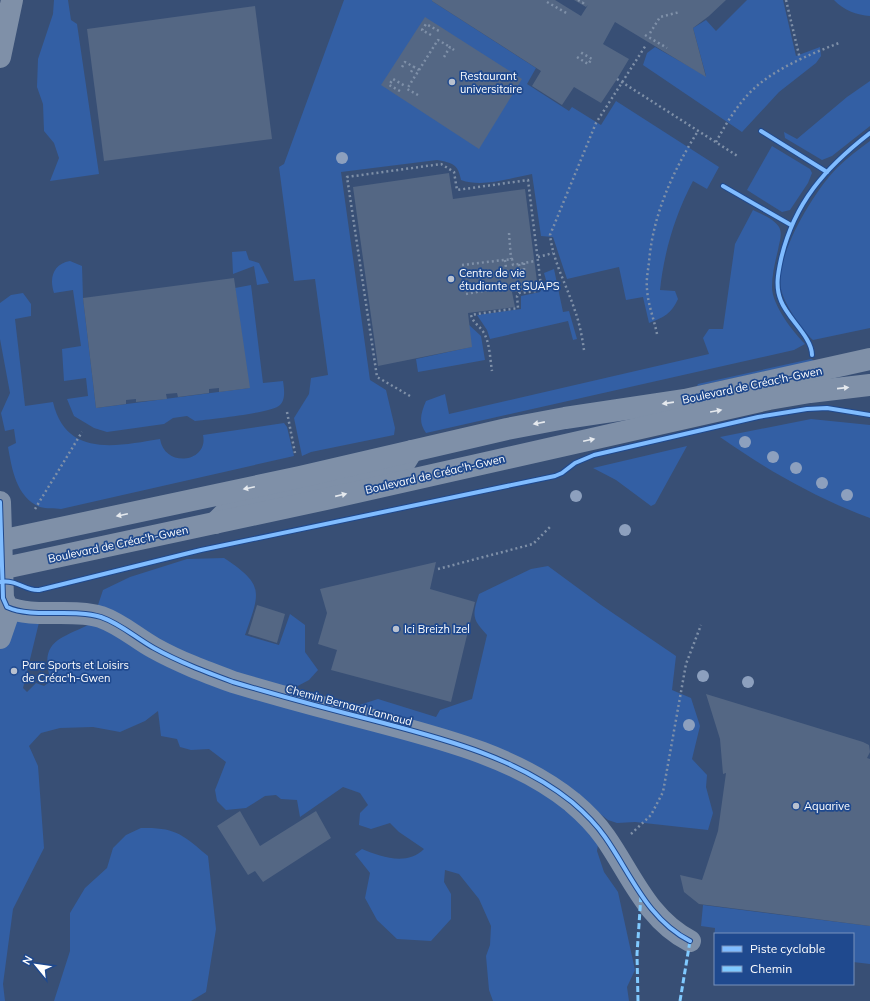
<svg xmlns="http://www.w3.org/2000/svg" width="870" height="1001" font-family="Mulish,sans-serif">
<rect width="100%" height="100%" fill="#384f75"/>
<g fill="#335fa4">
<polygon points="54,0 68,0 71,20 77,24 99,174 50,181 59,158 54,143 44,131 43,104 37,87 38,59 53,14"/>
<path d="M344,0H432V1L536,68L527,84L569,111L572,107L601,125L616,101L719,167L707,189L693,181C675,215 664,252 660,290L675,291L678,299C672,313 663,318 649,323L643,297L626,300L619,267L567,279L553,237L541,236L532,174C510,178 483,188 461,180C458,164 453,163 437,160L341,172L370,380L386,390L395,428L394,435L311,452L302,456L294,418L309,394L311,378L328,375L315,279L294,281L279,167L284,164Z"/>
<polygon points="747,0 783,0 796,56 820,47 821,56 816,63 779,92 742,132 643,65 647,53 655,47 706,76 693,28 706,20 716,31"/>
<path d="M834,0H870V16C857,15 843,10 834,0Z"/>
<polygon points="870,81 870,126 832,156 822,160 785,138 784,132 797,139 847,97"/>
<path d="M870,141V328L813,340C802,330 784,304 781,289C774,256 815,190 837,168C847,158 859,149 870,141Z"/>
<polygon points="772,146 810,169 812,173 808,183 790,210 782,212 747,190"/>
<path d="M753,210C761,214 774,219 779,227C783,234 779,243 778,250C775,262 772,275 772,287C772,305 793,332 805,344L794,350L426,433C418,422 421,413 426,401L445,394L449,414L709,354L703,338L709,329H723L735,244Z"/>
<polygon points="246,251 249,260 259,263 269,283 257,285 254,266 233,274 232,252"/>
<path d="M70,261L82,266L83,298L96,408L249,388L235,288L251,285L263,383L283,381C284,388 286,399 280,405C273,413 210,419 195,421L187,416L173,418L164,424L107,432L94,428L74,416L67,399L88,396L86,378L64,381L62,349L81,346L73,290L54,293C49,278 53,264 70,261Z"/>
<polygon points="554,269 563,312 569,311 577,339 573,340 568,321 490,339 487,330 477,315 521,309 521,296 540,292 546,280 544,273"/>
<path d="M23,293L31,304V316L15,319L25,406L53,402C66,458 117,446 160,439C165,469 209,462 203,435L284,423L287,427L294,456L61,509C55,508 46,509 40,507C16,497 12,469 8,447L16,443L14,429L5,431L1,413L10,393L0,339V303L11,295Z"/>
<polygon points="468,324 481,336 485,360 418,372 416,359 471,347"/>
<polygon points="811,359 815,361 697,386 698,384"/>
<path d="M811,419L870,425V518C816,498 767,470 720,437Z"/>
<polygon points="687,446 655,504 651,506 616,480 593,468"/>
<path d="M224,558C265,585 260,592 245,635L279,645L290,614L305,625V652L318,670L309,680L292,689L325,716L378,699L436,717L440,710L472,699L487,635C472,619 472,616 479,594L531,569L548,566L601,605L676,656L672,690L691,698L700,726L692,759L707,775L706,787L713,813L708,830L635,822L617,823L608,820L599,813L600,832L597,851L604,872L618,892L635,970L627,987L629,1001H493L489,990L486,956L490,945L491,926L479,899L459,874L445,870L444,882L451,894V919L431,941L397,939L377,920L365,898L370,873L355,854L362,849C381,857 407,866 424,849L399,832L390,823L371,829L359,825L360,813L368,805L360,793L343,787L300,817L297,800L281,799L276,795L265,796L246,808L226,810L217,801L215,790L226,762L209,749L191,750L180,747L177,739L161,736L158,711L145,721L120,732L93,727L60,728L41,733L29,746L38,766L44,848L13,909L3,984L5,1001H0V603L44,602L23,688L27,692L36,683L44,686L51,681C38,640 61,639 92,623L103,590L130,577L187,559Z"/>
<path d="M141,828C176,827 183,835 208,856L216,929L206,992L191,1001H54L70,951V913L85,888L107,868L113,848L126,835Z"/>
<polygon points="703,905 870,926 870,964 853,962 853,934 715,934 714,940 715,928 701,926"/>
</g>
<g fill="#546784">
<polygon points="432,0 555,0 581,16 588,5 586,7 574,0 726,0 709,16 693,28 706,77 615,22 603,44 629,59 617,79 601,103 574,87 562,105 532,86 541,71 432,1"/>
<polygon points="255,6 272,139 104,161 87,29"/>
<polygon points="425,17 522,79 479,149 381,85"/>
<polygon points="449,173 453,199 525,189 538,289 512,292 515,307 468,313 472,347 378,366 353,187"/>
<polygon points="234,278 250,388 219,392 219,388 209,389 209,393 178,397 177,393 166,394 167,399 136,402 136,399 126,400 126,404 96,408 83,298"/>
<polygon points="436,562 430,589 475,602 451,702 331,670 337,650 318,644 327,613 320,589"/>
<polygon points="257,605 285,614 277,643 248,634"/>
<polygon points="706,694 863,742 869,745 870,752 867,758 870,759 870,926 699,904 684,892 680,875 702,880 707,865 718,831 726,773 723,774 720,739"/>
<polygon points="240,811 260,846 316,811 331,838 263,882 255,871 248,875 217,826"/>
</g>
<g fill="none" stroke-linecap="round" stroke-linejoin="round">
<g stroke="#7f90a8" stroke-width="2.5" stroke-dasharray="2 3" stroke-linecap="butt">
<polyline points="578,0 583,3 585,0"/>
<polyline points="786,0 800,59"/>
<polyline points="547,2 568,14"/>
<polyline points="650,33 660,17 680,12"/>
<polyline points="431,35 422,30 426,24 439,31"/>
<polyline points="645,35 667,48"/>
<polyline points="444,57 450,47 454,50"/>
<polyline points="577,57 588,64 592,59 580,52"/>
<polyline points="402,67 405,62 414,67"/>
<polyline points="411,72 414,67 419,70"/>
<polyline points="617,79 739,157"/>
<polyline points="400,91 389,85 393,79 405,86"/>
<polyline points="418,95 407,89 436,43 438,40 450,47"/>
<path d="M716,142C727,122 740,100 758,85C781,66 811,54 839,43"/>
<polyline points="509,233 511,259"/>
<polyline points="538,257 553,253"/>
<polyline points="505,260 507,276 510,276"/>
<polyline points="524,263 524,270"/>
<polyline points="519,264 520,271"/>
<polyline points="462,265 512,259 513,265 535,261"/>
<polyline points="466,294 488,290"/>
<path d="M657,334C654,319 648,305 647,289C646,280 648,271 649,262C653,214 673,171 698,131"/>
<path d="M584,350C582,336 579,321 574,308C566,284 553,261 550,235L596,123L646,45"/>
<path d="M410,396L377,377L347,177L441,164L454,172L457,190L528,180L541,286L537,291L519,293L517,296L518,308L471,315C473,323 479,325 484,333C490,344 490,359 492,371"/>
<polyline points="287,412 295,453"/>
<polyline points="35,509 82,432"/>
<polyline points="438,569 533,544 551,526"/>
<polyline points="631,834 651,815 663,792 686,664 701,625"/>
</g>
<g stroke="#7f90a8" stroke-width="22">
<polyline points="0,57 12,0"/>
<path d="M0,502L3,598L7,607C33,619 72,608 101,617C121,624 136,638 154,648C179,662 206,672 233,682C280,696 328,709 376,721C444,739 516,757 572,802C585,813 596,824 605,837C631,874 647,919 690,941"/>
<polyline points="215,523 231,507 402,467 412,451"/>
<polyline points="0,638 10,609"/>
</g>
<g stroke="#7f90a8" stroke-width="22">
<polyline points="0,541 300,477 507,429 565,418 685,400 870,359"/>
<polyline points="0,569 326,499 769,399 810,392 870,385"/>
</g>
<g stroke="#80caff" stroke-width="3" stroke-dasharray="6 3" stroke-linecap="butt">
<polyline points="638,1001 637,954 641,895"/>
<polyline points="680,1001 690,941"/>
</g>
<g stroke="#1f498e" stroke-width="6">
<g id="cycleway">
<polyline points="761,131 827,172"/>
<polyline points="723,186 791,225"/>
<path d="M812,355C812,337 788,319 781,301C775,287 778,273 781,259C794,203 825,168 870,133"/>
<path d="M0,502L3,598L7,607C33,619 72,608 101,617C121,624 136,638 154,648C179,662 206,672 233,682C280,696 328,709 376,721C444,739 516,757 572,802C585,813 596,824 605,837C631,874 647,919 690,941"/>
<path d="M0,582C17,579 25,591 39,590L201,550L555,476L562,473L575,463L594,455L758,417L807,409L827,408L870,415"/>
</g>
</g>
<use href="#cycleway" stroke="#80bcff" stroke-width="4"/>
</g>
<g fill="#8da0be">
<circle cx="342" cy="158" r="6"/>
<circle cx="745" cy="442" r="6"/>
<circle cx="773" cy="457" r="6"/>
<circle cx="796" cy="468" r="6"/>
<circle cx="822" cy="483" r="6"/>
<circle cx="847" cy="495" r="6"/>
<circle cx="576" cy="496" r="6"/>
<circle cx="625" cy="530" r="6"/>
<circle cx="703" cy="676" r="6"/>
<circle cx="748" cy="682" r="6"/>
<circle cx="689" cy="725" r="6"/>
</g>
<defs><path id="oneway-solid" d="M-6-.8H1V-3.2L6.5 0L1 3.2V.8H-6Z"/></defs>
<g fill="#e5e9ee">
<use href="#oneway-solid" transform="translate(843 388) rotate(-6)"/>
<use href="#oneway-solid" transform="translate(668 403) rotate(172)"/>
<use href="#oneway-solid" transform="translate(716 411) rotate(-10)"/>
<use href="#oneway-solid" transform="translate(539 423) rotate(169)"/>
<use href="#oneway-solid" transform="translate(589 440) rotate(-12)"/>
<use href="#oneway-solid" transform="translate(249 488) rotate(168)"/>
<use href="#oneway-solid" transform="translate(341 495) rotate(-13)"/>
<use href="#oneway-solid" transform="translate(122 515) rotate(168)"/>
</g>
<g fill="#b9c1cf" stroke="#1f498e" stroke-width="1.5">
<circle cx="452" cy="82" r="4"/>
<circle cx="451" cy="279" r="4"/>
<circle cx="396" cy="629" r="4"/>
<circle cx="14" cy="671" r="4"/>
<circle cx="796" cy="806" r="4"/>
</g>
<g text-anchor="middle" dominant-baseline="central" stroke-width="3.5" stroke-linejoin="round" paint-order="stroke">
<g font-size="11" fill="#fff" stroke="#1f498e" text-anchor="start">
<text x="460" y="76">Restaurant<tspan x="460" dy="13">universitaire</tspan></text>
<text x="459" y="273">Centre de vie<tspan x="459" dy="13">étudiante et SUAPS</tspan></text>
<text x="404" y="629">Ici Breizh Izel</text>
<text x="22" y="665">Parc Sports et Loisirs<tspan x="22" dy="13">de Créac'h-Gwen</tspan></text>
<text x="804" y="806">Aquarive</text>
</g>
<g font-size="11" fill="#fff" stroke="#1f498e">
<text transform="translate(752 385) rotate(-12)">Boulevard de Créac'h-Gwen</text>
<text transform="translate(435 474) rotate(-13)">Boulevard de Créac'h-Gwen</text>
<text transform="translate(118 544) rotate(-12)">Boulevard de Créac'h-Gwen</text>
<text transform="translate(349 705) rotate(15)">Chemin Bernard Lannaud</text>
</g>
</g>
<rect x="714" y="933" width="140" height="52" fill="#1f498e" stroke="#7992bb"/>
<rect x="722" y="946" width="20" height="6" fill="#80bcff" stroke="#7992bb"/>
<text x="750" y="953" font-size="12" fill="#ffffff">Piste cyclable</text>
<rect x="722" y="966" width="20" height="6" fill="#80caff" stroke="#7992bb"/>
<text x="750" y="973" font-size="12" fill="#ffffff">Chemin</text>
<g transform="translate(36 965) rotate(299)" stroke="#1f498e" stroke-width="3" paint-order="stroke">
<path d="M0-3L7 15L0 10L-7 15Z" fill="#ffffff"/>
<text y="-6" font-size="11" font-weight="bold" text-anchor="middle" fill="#ffffff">N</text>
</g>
</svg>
